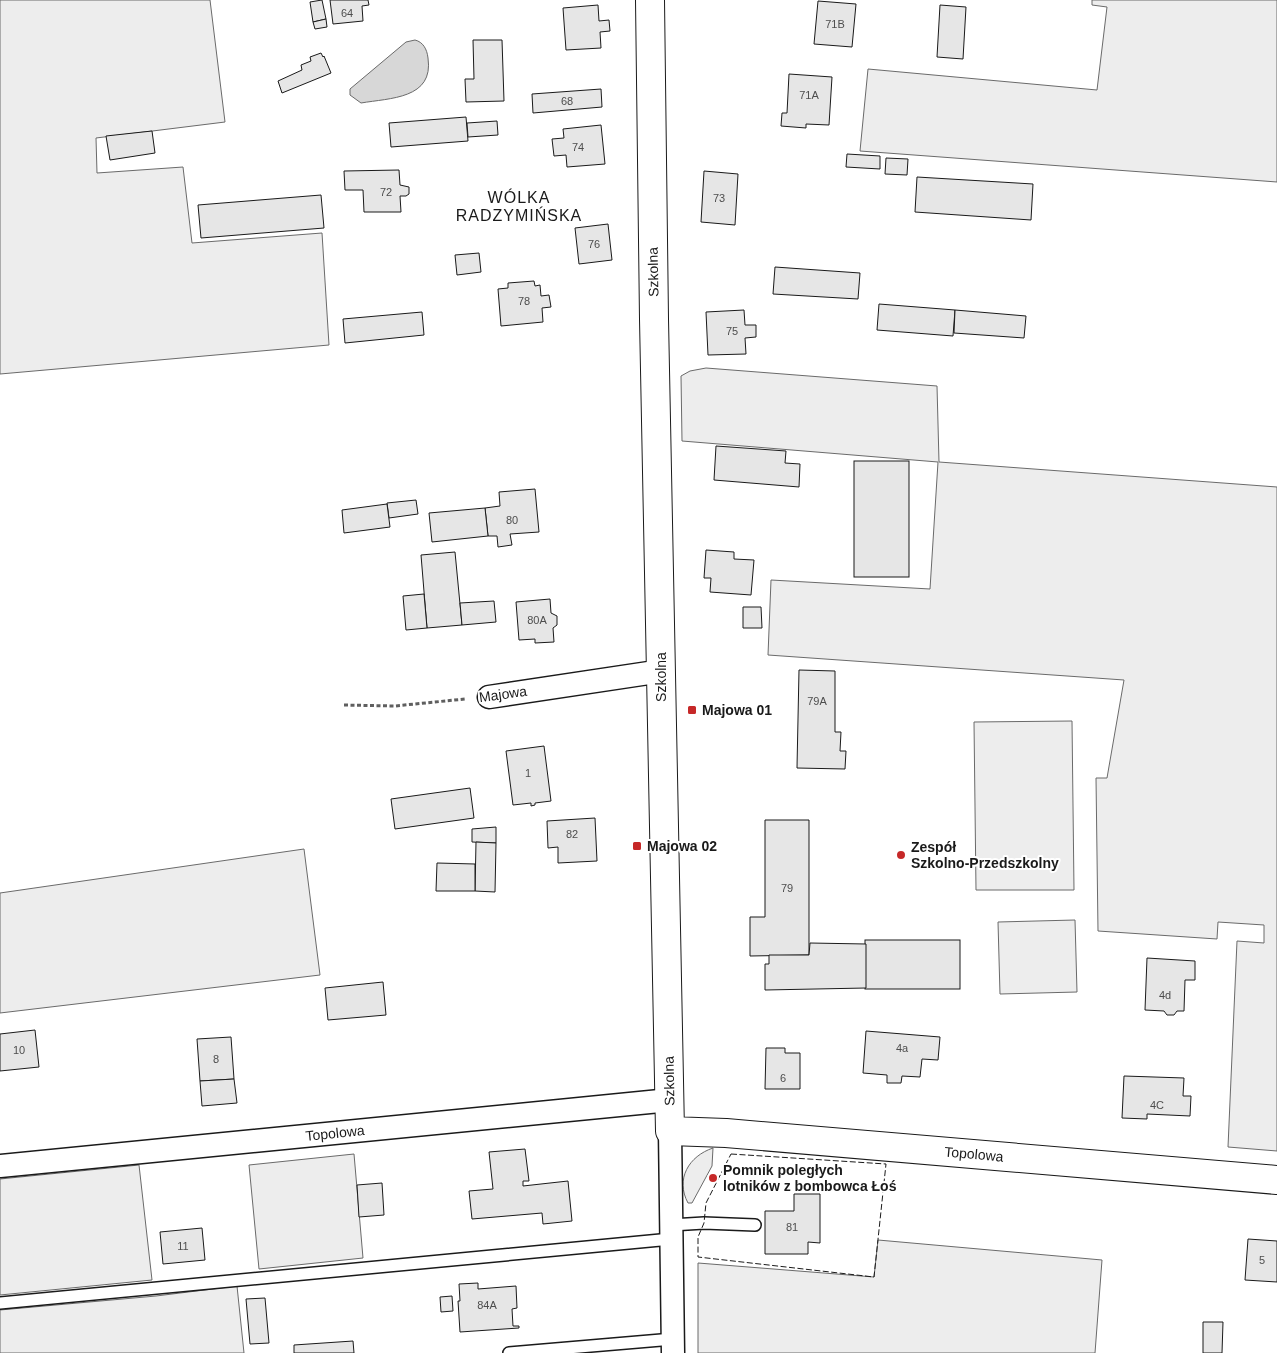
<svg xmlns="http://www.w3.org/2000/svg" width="1277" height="1353" font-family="Arial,sans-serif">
<rect width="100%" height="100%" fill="#fff"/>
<g fill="#ededed" stroke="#6a6a6a">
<polygon points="0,0 210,0 225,122 96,138 97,173 183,167 192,243 322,233 329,345 0,374"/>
<polygon points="1092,0 1277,0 1277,182 860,151 868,69 1097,90 1107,7 1092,5"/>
<polygon points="706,368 937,386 939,462 1277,487 1277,1151 1228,1147 1237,941 1264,943 1264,925 1218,922 1217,939 1098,931 1096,778 1107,778 1124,680 768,655 771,580 930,589 938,462 682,441 681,376 690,371"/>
<polygon points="1072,721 1074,890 976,890 974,722"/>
<polygon points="304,849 320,975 0,1013 0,893"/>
<polygon points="1075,920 1077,992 1000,994 998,922"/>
<path d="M713,1148L712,1166L692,1203H688C675,1179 689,1156 713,1148Z"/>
<polygon points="354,1154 363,1258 259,1269 249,1165"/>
<polygon points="139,1165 152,1280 0,1295 0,1179"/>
<polygon points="878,1240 1102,1260 1095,1353 698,1353 698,1263 874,1277"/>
<polygon points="237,1286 244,1353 0,1353 0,1310 156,1296"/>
</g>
<path fill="#d7d7d7" stroke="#6a6a6a" d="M415,40C423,42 427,49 428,58C434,99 390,98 361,103L350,95V89L406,42Z"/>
<g fill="#e6e6e6" stroke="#1a1a1a">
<polygon points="322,0 326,19 313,22 310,2"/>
<polygon points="330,0 368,0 369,5 362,6 363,21 333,24"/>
<polygon points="818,1 856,4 852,47 814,44"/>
<polygon points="598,5 599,21 609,20 610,31 600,32 601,48 566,50 563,8"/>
<polygon points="940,5 966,7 963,59 937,57"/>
<polygon points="326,19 327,27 315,29 313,22"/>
<polygon points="473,40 502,40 504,101 466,102 465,79 474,79"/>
<polygon points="321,53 323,57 324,56 331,73 282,93 278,81 302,70 301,65 311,61 310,57"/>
<polygon points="789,74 832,77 829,125 806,124 806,128 781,126 782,113 787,113"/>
<polygon points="601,89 602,107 533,113 532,94"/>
<polygon points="466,117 468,141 391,147 389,123"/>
<polygon points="497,121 498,135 468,137 467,123"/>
<polygon points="601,125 605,164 567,167 566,155 554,156 552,139 564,138 563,129"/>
<polygon points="152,131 155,153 110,160 106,136"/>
<polygon points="847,154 880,156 880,169 846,167"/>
<polygon points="886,158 908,159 907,175 885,174"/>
<polygon points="399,170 400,185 409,187 409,194 406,196 400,196 401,212 364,212 363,190 345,190 344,171"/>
<polygon points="704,171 738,174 735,225 701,222"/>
<polygon points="917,177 1033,184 1031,220 915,212"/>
<polygon points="321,195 324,228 201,238 198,205"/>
<polygon points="608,224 612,260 579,264 575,228"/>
<polygon points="479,253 481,272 457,275 455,255"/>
<polygon points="775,267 860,273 858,299 773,294"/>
<polygon points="534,281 535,286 540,285 541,296 549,295 551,307 542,308 543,322 501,326 498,289 508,288 508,283"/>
<polygon points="879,304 955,310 953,336 877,330"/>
<polygon points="744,310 745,325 756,325 756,337 745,338 746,354 708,355 706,312"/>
<polygon points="955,310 1026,316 1024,338 954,333"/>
<polygon points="422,312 424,335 345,343 343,319"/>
<polygon points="716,446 786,451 785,463 800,464 799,487 714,480"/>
<rect x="854" y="461" width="55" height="116"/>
<polygon points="535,489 539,532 510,534 512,545 498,547 497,536 488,536 485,508 500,506 499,492"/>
<polygon points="416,500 418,514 389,518 387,503"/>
<polygon points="387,504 390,527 344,533 342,510"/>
<polygon points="485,508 488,536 432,542 429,513"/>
<polygon points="706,550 734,552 734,559 754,560 751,595 710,592 711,578 704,578"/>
<polygon points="455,552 462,625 427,628 421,555"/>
<polygon points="424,594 427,628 406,630 403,596"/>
<polygon points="550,599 551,613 557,616 557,625 553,628 554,642 535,643 535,639 519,640 516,602"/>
<polygon points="494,601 496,622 462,625 460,603"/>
<polygon points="743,607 761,607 762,628 743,628"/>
<polygon points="799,670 835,671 835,732 841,732 840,751 846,751 845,769 797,768"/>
<polygon points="544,746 551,801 535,803 535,805 531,806 531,803 513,805 506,751"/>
<polygon points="470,788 474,818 395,829 391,799"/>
<polygon points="595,818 597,861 558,863 558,847 548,848 547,821"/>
<polygon points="765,820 809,820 809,955 750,956 750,917 765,917"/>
<polygon points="496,827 496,843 472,842 472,829"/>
<polygon points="476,842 496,843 495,892 475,891"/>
<polygon points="437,863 475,864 475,891 436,891"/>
<rect x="865" y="940" width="95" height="49"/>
<polygon points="810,943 866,944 866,988 765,990 765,964 769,964 769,955 809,955"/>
<polygon points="1147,958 1195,961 1195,980 1185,980 1184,1011 1177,1011 1174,1015 1167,1015 1164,1011 1145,1010"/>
<polygon points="383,982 386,1015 328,1020 325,988"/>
<polygon points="35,1030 39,1067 0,1071 0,1034"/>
<polygon points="866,1031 940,1037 938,1060 922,1059 920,1077 902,1076 901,1083 887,1083 887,1075 863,1073"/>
<polygon points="231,1037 234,1079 200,1081 197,1039"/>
<polygon points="766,1048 785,1048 785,1053 800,1053 800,1089 765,1089"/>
<polygon points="1124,1076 1184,1078 1183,1096 1191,1096 1190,1116 1147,1114 1147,1119 1122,1118"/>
<polygon points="234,1079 237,1103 202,1106 200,1081"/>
<polygon points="525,1149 529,1181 523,1181 523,1186 568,1181 572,1221 543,1224 542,1213 472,1219 469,1191 493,1189 489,1152"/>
<polygon points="382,1183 384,1215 359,1217 357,1185"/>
<polygon points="794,1194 820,1194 820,1243 808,1242 808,1254 765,1254 765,1211 794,1211"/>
<polygon points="202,1228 205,1260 163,1264 160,1232"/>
<polygon points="1248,1239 1277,1241 1277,1282 1245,1280"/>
<polygon points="478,1283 478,1289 516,1286 517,1308 512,1309 513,1326 519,1326 519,1328 460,1332 458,1301 460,1301 459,1284"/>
<polygon points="452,1296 453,1311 441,1312 440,1297"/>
<polygon points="265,1298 269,1343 250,1344 246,1299"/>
<polygon points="1203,1322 1223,1322 1222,1353 1203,1353"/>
<polygon points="353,1341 354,1353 294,1353 294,1345"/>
</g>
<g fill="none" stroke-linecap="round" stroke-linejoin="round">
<g stroke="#1a1a1a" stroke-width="14">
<g id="lane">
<polyline points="671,1225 704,1223 755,1225"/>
<polyline points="0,1303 671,1239"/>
<polyline points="509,1353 673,1339"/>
</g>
</g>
<g stroke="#1a1a1a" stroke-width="25">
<g id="street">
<polyline points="489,697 662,671"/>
<polyline points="670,1131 673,1353"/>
<polyline points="0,1166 670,1100"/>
</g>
</g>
<g stroke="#1a1a1a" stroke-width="30">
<polyline id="secondary" points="650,0 654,319 670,1131 726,1133 1277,1180"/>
</g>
<polyline stroke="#5f5f5f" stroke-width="3" stroke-dasharray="4 2.5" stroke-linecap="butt" points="344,705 395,706 465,699"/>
<use href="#lane" stroke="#fff" stroke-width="11"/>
<use href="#street" stroke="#fff" stroke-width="22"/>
<use href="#secondary" stroke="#fff" stroke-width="28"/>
<polygon stroke="#1a1a1a" stroke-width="1" stroke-dasharray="6 2.5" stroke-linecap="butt" points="731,1154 886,1164 874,1277 698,1257 698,1237 704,1223 706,1203"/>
</g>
<g fill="#c62828" stroke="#fff" stroke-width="2">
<rect x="687" y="705" width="10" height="10" rx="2.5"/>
<rect x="632" y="841" width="10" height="10" rx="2.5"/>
<circle cx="901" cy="855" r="5"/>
<circle cx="713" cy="1178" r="5"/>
</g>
<g text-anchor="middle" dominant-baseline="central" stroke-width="4" stroke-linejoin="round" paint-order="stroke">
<g font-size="11" fill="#4d4d4d">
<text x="347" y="13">64</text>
<text x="835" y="24">71B</text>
<text x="809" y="95">71A</text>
<text x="567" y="101">68</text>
<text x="578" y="147">74</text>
<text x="386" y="192">72</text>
<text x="719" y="198">73</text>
<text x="594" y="244">76</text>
<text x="524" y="301">78</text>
<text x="732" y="331">75</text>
<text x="512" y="520">80</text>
<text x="537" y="620">80A</text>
<text x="817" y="701">79A</text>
<text x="528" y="773">1</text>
<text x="572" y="834">82</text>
<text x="787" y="888">79</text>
<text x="1165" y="995">4d</text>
<text x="902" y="1048">4a</text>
<text x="19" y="1050">10</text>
<text x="216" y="1059">8</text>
<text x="783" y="1078">6</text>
<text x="1157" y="1105">4C</text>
<text x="792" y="1227">81</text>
<text x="183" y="1246">11</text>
<text x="1262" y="1260">5</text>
<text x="487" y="1305">84A</text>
</g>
<g font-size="14" fill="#1a1a1a" stroke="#fff">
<text transform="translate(653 272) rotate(-91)">Szkolna</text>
<text transform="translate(661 677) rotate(-90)">Szkolna</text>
<text transform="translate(503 694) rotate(-8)">Majowa</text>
<text transform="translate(669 1081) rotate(-91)">Szkolna</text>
<text transform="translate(335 1133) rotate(-6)">Topolowa</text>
<text transform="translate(974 1154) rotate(5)">Topolowa</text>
</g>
<g font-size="14" font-weight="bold" fill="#1a1a1a" stroke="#fff" text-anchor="start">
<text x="702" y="710">Majowa 01</text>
<text x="647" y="846">Majowa 02</text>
<text x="911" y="847">Zespół<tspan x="911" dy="16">Szkolno-Przedszkolny</tspan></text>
<text x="723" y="1170">Pomnik poległych<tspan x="723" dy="16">lotników z bombowca Łoś</tspan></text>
</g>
<g font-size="16" letter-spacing="1" fill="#1a1a1a" stroke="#fff">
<text x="519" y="197">WÓLKA<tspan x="519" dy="18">RADZYMIŃSKA</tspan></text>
</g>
</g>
</svg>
